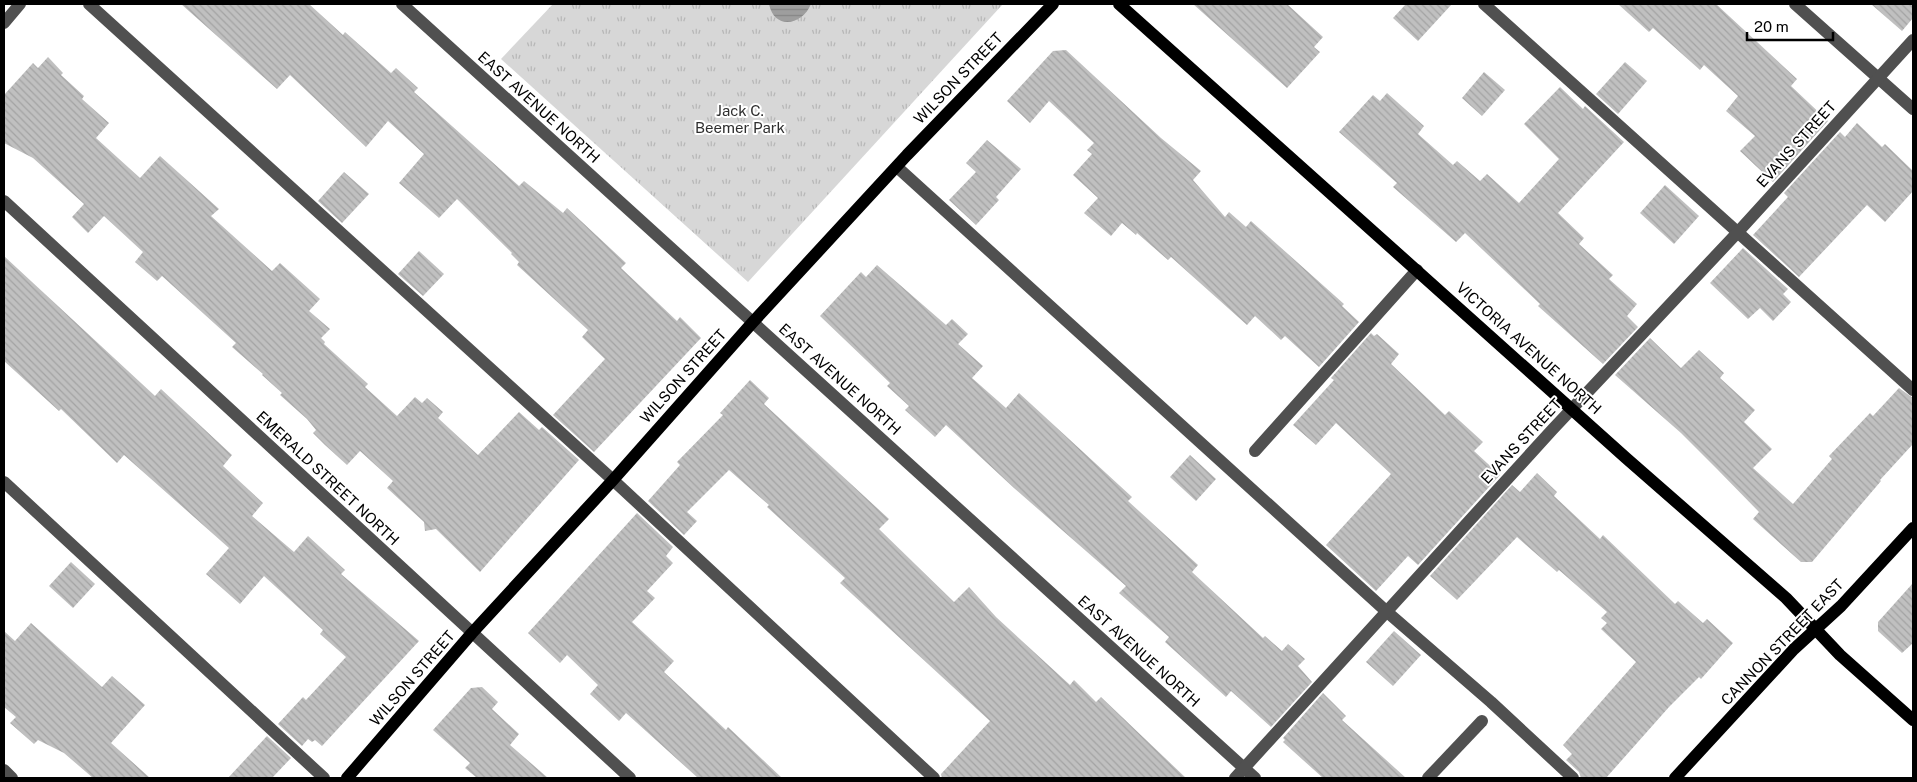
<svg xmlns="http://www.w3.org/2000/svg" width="1917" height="782" font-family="'Public Sans',sans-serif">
<defs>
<pattern id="grass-tufts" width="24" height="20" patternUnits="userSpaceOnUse" patternTransform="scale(1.25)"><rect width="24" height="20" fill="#d7d7d7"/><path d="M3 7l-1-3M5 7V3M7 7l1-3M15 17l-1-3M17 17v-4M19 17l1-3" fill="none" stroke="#b7b7b7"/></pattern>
<pattern id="water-rules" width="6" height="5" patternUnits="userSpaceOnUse" patternTransform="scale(1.25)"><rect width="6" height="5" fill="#9e9e9e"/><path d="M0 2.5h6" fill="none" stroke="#868686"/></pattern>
<pattern id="building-back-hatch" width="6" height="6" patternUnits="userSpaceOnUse" patternTransform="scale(1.25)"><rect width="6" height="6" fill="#c0c0c0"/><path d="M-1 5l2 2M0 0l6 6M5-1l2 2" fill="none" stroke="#a3a3a3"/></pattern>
</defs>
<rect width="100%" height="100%" fill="#fff"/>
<polygon fill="url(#grass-tufts)" points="553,4 1003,4 748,282 501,59"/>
<path fill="url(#water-rules)" d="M769,4H811C802,26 774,30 769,4Z"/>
<g fill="url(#building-back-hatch)">
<polygon points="181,4 309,4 343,35 345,32 391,73 396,68 418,88 414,92 519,186 524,181 563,213 567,208 626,263 621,268 677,321 680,317 701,338 594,452 553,415 605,359 582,337 588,330 517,265 519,262 511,254 512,253 457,199 439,218 399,183 424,154 388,121 366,147 290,75 277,89"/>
<polygon points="1193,4 1287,4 1323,37 1314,47 1320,52 1287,88"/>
<polygon points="1406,4 1452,4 1418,41 1393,18"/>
<polygon points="1618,4 1716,4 1797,79 1791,86 1828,121 1773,182 1740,151 1755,136 1726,111 1738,96 1704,65 1700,70 1653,28 1649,32"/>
<polygon points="1871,4 1913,4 1913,18 1902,31"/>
<polygon points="1066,50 1161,138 1201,171 1193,180 1225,217 1229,212 1246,227 1251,221 1344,304 1342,306 1359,322 1319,367 1285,336 1281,340 1255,316 1247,325 1171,257 1168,260 1137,233 1136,235 1122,223 1111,236 1084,213 1098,198 1073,175 1092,154 1087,150 1094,143 1049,101 1030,123 1007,101 1053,51"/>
<polygon points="48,57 63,73 61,75 84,96 82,99 109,123 96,138 140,178 160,156 219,209 211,216 272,271 280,263 320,299 309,311 330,329 321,338 325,342 324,344 368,384 365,387 397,416 415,397 422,403 427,398 443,412 438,418 478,455 519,412 539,430 542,427 579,460 480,572 436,529 425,531 424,522 387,488 393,481 360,451 347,465 325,445 313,433 316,430 307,419 280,395 282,393 262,375 263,374 232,347 236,343 162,276 157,281 135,262 143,252 104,216 88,233 72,217 84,204 33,158 4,143 4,95 33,63 38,68"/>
<polygon points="1625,62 1647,81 1618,114 1596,94"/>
<polygon points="1484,72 1505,90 1482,116 1462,98"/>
<polygon points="1560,87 1583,109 1585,106 1624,142 1558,213 1584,238 1579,244 1613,275 1609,279 1637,304 1627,316 1638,327 1603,364 1538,306 1540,304 1465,233 1456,242 1393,187 1397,183 1339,132 1373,95 1380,101 1387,93 1424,126 1418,134 1453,165 1457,161 1480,181 1487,174 1519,203 1559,159 1524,124"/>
<polygon points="1857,123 1882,147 1885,144 1913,171 1913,191 1885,222 1867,205 1799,277 1753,235 1788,197 1784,193 1840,132 1845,137"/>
<polygon points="987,140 1021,169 996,197 999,200 976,225 949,200 976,172 966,163"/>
<polygon points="344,172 369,194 342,223 318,201"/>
<polygon points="1665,185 1699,216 1674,244 1640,213"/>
<polygon points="1743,248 1788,289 1783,294 1791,302 1773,321 1760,308 1748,319 1710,283"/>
<polygon points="419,251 444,274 423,296 398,274"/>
<polygon points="4,256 155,396 161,389 232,455 223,466 263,503 252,516 294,552 308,536 345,570 341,574 419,641 322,746 315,740 312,742 308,739 302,746 278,724 303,697 306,700 346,657 320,634 323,630 264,576 240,604 206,574 229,548 124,455 117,463 61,409 59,411 4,361"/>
<polygon points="877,265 946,325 952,319 968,334 958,344 983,366 972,378 1006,408 1019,393 1132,497 1128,501 1198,565 1192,572 1263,638 1265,636 1282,651 1288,644 1305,659 1298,666 1312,682 1271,727 1231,691 1226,697 1165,642 1169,637 1119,593 1126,586 1014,488 946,425 935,437 905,410 909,406 887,386 890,383 820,316 861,272 866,277"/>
<polygon points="1371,333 1374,336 1377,334 1399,354 1391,364 1445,415 1449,411 1483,442 1474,451 1500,475 1418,565 1408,556 1376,591 1326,545 1391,474 1336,423 1316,445 1293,425 1334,380 1331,378"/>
<polygon points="1650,338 1681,368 1699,350 1724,373 1720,378 1755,410 1744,422 1772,449 1753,468 1793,504 1832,459 1829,456 1870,413 1873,416 1899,388 1913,398 1913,444 1880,480 1881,481 1812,562 1801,562 1753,519 1759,512 1717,469 1681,433 1615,375"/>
<polygon points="750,380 769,398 764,404 889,519 879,529 954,602 969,587 996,617 1070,685 1074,680 1096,702 1101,697 1186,778 942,778 941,774 990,721 840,583 845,578 767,507 769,505 729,470 687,512 697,521 684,535 648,501 680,465 677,462 723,415 720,413"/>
<polygon points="1190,455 1216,479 1196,501 1170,477"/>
<polygon points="1537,473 1557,492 1554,496 1600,539 1603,535 1675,604 1678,601 1703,623 1707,619 1733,643 1701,679 1699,677 1669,707 1606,778 1581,778 1579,772 1566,760 1572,754 1563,745 1636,662 1601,629 1607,623 1601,618 1607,612 1559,570 1557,572 1517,537 1457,600 1430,576 1512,485 1520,492"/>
<polygon points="637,513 673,547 666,556 673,563 647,591 655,598 632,622 674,661 664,672 726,730 728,727 782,778 698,778 626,713 619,721 590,694 598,685 567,655 560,663 528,633"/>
<polygon points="71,562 95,584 73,608 49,586"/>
<polygon points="1913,583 1913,643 1902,653 1878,631 1878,622"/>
<polygon points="31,623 102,687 112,676 145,705 111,743 150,778 93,778 64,753 38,740 34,744 10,723 16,717 4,707 4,631 15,641"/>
<polygon points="1394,631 1421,655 1393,686 1366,662"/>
<polygon points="482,687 498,702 492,709 519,734 510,745 548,778 477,778 465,768 470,763 433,730 471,688"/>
<polygon points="1323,693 1346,716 1342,720 1406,778 1323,778 1283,742 1285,740 1283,738"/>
<polygon points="267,736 291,758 272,778 228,778"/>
</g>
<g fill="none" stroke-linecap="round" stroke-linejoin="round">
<g stroke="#505050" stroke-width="12">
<polyline points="89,4 613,480 934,778"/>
<polyline points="402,4 1255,778"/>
<polyline points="1484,4 1913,390"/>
<polyline points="1795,4 1913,109"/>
<polyline points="4,23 20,4"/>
<polyline points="897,167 1386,611 1491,702 1573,778"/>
<polyline points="4,201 630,778"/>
<polyline points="1255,451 1417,270"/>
<polyline points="4,482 324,778"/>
<polyline points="4,770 12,778"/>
<polyline points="1235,778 1552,430 1738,232 1913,40"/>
<polyline points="1428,778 1482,721"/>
</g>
<g stroke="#000" stroke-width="12">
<polyline points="1119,4 1626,458 1786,598 1840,655 1913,720"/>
<polyline points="347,778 472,633 613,480 753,322 907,155 1053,4"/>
<polyline points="1675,778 1794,649 1841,606 1913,528"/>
</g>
</g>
<g text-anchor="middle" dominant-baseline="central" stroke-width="4" stroke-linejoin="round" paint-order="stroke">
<g font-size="15" fill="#000" stroke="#fff">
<text transform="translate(958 78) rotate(-46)">WILSON STREET</text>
<text transform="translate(539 107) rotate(42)">EAST AVENUE NORTH</text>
<text transform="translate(1796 144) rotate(-48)">EVANS STREET</text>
<text transform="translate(1529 348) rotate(42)">VICTORIA AVENUE NORTH</text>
<text transform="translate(683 376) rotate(-48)">WILSON STREET</text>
<text transform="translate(840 379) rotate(42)">EAST AVENUE NORTH</text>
<text transform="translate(1521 441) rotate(-47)">EVANS STREET</text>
<text transform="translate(328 478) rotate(43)">EMERALD STREET NORTH</text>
<text transform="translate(1782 642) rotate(-46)">CANNON STREET EAST</text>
<text transform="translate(1139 651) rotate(42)">EAST AVENUE NORTH</text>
<text transform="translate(412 678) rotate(-49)">WILSON STREET</text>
</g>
<g font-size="15" fill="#2e2e2e" stroke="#fff">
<text x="740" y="110">Jack C.<tspan x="740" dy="17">Beemer Park</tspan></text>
</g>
</g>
<rect width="1917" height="782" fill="none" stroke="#000000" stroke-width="10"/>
<path d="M1747 32v8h86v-8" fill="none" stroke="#000000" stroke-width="2.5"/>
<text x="1754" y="32" font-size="15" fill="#000000" stroke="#ffffff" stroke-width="4" paint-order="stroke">20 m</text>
</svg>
